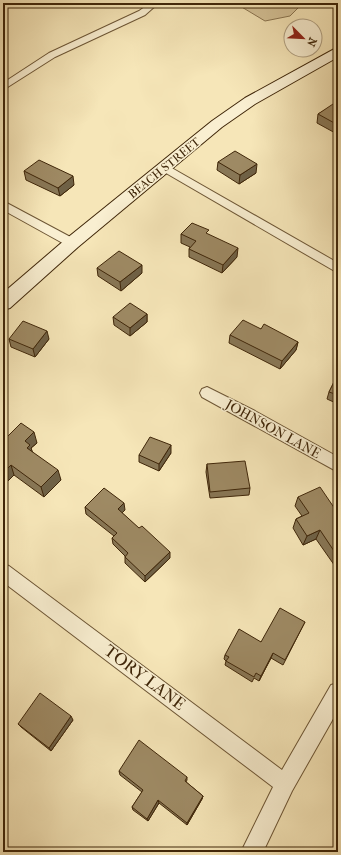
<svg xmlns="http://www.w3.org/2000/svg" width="341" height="855" font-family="'IM FELL French Canon',serif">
<rect width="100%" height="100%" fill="#f6e6b8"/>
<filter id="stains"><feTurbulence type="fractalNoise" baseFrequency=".005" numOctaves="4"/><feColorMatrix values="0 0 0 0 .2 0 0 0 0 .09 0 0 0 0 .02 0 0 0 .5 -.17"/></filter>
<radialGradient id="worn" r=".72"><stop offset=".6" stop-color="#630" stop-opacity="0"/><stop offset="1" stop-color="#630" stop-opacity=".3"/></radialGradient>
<polygon fill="#d7c59a" stroke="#8b7652" points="235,3 303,3 290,16 265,21"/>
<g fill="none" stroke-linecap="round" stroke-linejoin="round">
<g stroke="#6d5635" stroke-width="2">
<g id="street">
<polygon points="146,3 154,3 154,7 145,15 55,57 3,90 3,83 49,53 139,11 146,6"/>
<polygon points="163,163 338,263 338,273 159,169 157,167 159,165"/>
<polygon points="3,201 76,240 78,243 76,246 68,246 3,210"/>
<polygon points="207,387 255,411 338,457 338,472 202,397 200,393 202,389"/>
<polygon points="3,564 9,566 282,770 331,685 338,683 338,710 292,791 263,852 241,852 273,787 3,582"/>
</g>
</g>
<g stroke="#3f2609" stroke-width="2">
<polygon id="secondary" points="338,47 338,57 255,104 222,127 78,247 10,308 3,310 3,293 66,239 212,121 245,98"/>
</g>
<use href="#street" fill="#f9efd1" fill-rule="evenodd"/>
<use href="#secondary" fill="#f9efd1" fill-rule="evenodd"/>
</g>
<g fill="#887756" stroke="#3f2609">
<polygon points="338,103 338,134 337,134 317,123 318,114"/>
<polygon points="218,162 256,173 239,184 217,170"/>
<polygon points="24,171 74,185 60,196 26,180"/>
<polygon points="181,234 209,235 237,257 222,273 189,257 189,249 190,247 181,243"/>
<polygon points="97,268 142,273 121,291 98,276"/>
<polygon points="147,314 147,322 130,336 114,325 113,317"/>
<polygon points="261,329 298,342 296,350 280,369 229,343 230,335"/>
<polygon points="9,339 49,339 35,357 11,347"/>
<polygon points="338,374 338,404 327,399 329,392"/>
<polygon points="3,432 8,436 37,443 31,448 32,452 61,480 44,497 14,475 8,481 3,477"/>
<polygon points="171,453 159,471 139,462 139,455"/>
<polygon points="207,464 250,488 249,495 210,498 206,472"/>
<polygon points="298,497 335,509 338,507 338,569 337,569 316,539 303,545 293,528 296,519 302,516 295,506"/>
<polygon points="85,507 125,510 122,513 170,558 145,582 125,563 125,556 113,544 112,538 114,536 86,514"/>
<polygon points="305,622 283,665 271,658 259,681 254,678 252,682 225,665 226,661 224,659 225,655 261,642"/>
<polygon points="73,720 51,751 21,727 18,724"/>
<polygon points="119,771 187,777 187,780 186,782 203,796 202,799 187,825 159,803 148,821 133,810 132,807 142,792 120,775"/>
</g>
<g fill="#6f6146" stroke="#3f2609">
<polygon points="257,164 256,173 239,184 240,175"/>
<polygon points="73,176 74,185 60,196 58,188"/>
<polygon points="238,248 237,257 222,273 223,265"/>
<polygon points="142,265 142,273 121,291 120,282"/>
<polygon points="147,314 147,322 130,336 130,328"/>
<polygon points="47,331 49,339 35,357 33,349"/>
<polygon points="298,342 296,350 280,369 282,361"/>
<polygon points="34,432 37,443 31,448 34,456 31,458 25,441"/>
<polygon points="171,445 171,453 159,471 159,464"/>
<polygon points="11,465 14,475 8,481 5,471"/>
<polygon points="58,470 61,480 44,497 41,487"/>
<polygon points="124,503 125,510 119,516 118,509"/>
<polygon points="320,530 316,539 303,545 307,536"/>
<polygon points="170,552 170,558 145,582 145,576"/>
<polygon points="273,653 271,658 259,681 261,676"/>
<polygon points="3,658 5,660 3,663"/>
<polygon points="71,716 73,720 51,751 49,748"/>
<polygon points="203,796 202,799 187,825 187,823"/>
<polygon points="158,800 159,803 148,821 147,819"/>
</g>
<g fill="#9e8a64" stroke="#3f2609">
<polygon points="338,103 338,125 318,114 333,104"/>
<polygon points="235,151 257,164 240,175 218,162"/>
<polygon points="39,160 73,176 58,188 24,171"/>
<polygon points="192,223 209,230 206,233 238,248 223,265 189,249 196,241 181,234"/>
<polygon points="119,251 142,265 120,282 97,268"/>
<polygon points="130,303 147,314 130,328 113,317"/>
<polygon points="243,320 261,329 264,324 298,342 282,361 230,335"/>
<polygon points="23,321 47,331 33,349 9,339"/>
<polygon points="338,374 338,395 329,392"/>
<polygon points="21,423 34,432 25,441 30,445 27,448 58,470 41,487 11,465 5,471 3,470 3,432 8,436"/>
<polygon points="150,437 171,445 159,464 139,455"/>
<polygon points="245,461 250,488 210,492 207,464"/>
<polygon points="320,487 335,509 338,507 338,557 320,530 307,536 296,519 309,513 298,497"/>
<polygon points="104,488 124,503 118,509 139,528 142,526 170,552 145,576 125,557 128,553 112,538 117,533 85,507"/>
<polygon points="280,608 305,622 285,660 273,653 261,676 256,673 254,677 226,661 229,657 225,655 239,629 261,642"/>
<polygon points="40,693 71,716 49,748 18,724"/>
<polygon points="139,740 187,777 185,781 203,796 187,823 158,800 147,819 132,807 143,790 119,771"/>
</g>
<g text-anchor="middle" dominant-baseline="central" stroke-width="3" stroke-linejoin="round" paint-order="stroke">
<g font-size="12" fill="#3f2609" stroke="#f9efd1">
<text transform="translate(164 168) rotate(-39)">BEACH STREET</text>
</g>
<g font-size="14" fill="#3f2609" stroke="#f9efd1">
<text transform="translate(273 429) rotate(29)">JOHNSON LANE</text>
</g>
<g font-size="17" fill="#3f2609" stroke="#f9efd1">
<text transform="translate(145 677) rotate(37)">TORY LANE</text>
</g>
</g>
<rect width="341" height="855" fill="none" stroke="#f6e6b8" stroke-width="16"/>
<rect x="4" y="4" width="333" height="847" fill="none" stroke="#3f2609" stroke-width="2"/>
<rect x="8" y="8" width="325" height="839" fill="none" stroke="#3f2609"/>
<g transform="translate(303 38) rotate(114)"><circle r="19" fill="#f9efd1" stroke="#af9f81"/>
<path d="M0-3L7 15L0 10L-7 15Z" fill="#8f2418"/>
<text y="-6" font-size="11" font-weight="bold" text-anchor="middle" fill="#3f2609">N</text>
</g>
<rect width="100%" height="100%" filter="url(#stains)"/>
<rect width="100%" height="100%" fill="url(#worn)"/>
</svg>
